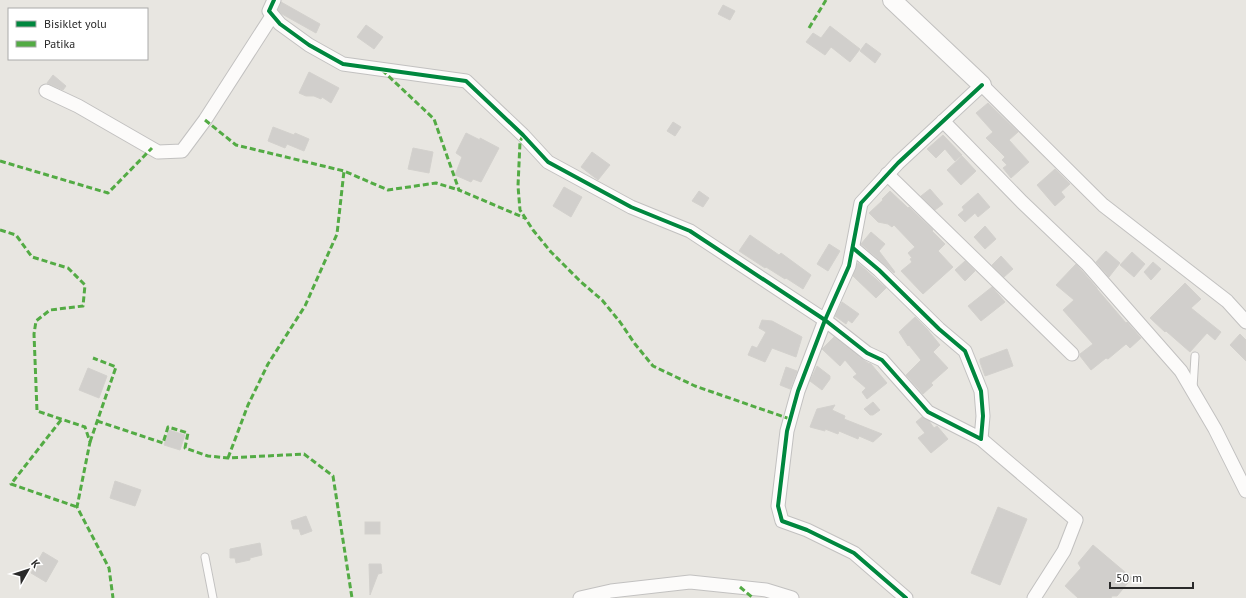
<svg xmlns="http://www.w3.org/2000/svg" width="1246" height="598" font-family="'PT Sans',sans-serif">
<rect width="100%" height="100%" fill="#e8e6e1"/>
<g fill="#d1cfcc" stroke="#d3d1cd">
<polygon points="281,2 320,24 316,33 282,14 278,10"/>
<polygon points="723,5 735,11 730,20 718,14"/>
<polygon points="366,25 383,37 374,49 357,37"/>
<polygon points="830,26 860,49 850,62 831,47 825,55 806,42 813,33 821,38"/>
<polygon points="866,43 881,54 875,63 860,51"/>
<polygon points="309,72 339,88 331,103 322,97 321,99 314,96 306,96 299,93"/>
<polygon points="53,75 66,86 63,90 47,83"/>
<polygon points="988,103 1018,132 1009,140 1029,162 1011,178 1003,168 1007,165 1002,160 1005,157 986,138 993,132 976,113"/>
<polygon points="673,122 681,127 675,136 667,131"/>
<polygon points="273,127 294,135 295,133 309,139 304,151 287,144 285,148 268,141"/>
<polygon points="466,133 480,140 480,138 499,148 481,182 473,179 471,182 455,175 462,157 456,153"/>
<polygon points="943,135 962,155 955,161 945,149 936,158 927,149"/>
<polygon points="413,148 433,152 429,173 408,169"/>
<polygon points="592,152 610,165 598,180 581,167"/>
<polygon points="962,156 976,171 961,185 947,170"/>
<polygon points="1055,169 1070,184 1061,192 1065,197 1055,206 1037,185"/>
<polygon points="564,187 582,197 571,217 553,206"/>
<polygon points="930,189 943,204 935,210 921,196"/>
<polygon points="699,191 709,198 703,207 692,201"/>
<polygon points="890,191 908,208 909,207 933,230 932,231 945,244 938,251 953,267 923,294 901,271 912,262 910,259 912,258 908,253 915,247 894,225 892,227 888,224 878,222 869,213 883,200 882,199"/>
<polygon points="978,193 990,207 978,217 975,213 965,222 958,215 964,210 962,207"/>
<polygon points="985,226 996,239 985,249 974,237"/>
<polygon points="871,232 885,244 879,251 895,272 894,273 861,244"/>
<polygon points="750,235 779,255 781,253 811,275 803,289 786,278 785,279 766,267 765,268 739,251"/>
<polygon points="829,244 840,251 828,271 817,264"/>
<polygon points="1106,251 1120,263 1109,277 1096,262"/>
<polygon points="1132,252 1145,264 1134,277 1120,265"/>
<polygon points="1001,256 1013,269 1004,277 992,265"/>
<polygon points="965,261 975,271 965,281 955,270"/>
<polygon points="1153,262 1161,269 1151,280 1144,272"/>
<polygon points="858,263 886,288 876,298 853,276"/>
<polygon points="1076,264 1097,288 1097,289 1126,323 1127,322 1141,338 1130,348 1126,344 1108,359 1106,358 1091,370 1080,356 1080,354 1093,344 1063,310 1074,300 1056,285"/>
<polygon points="1185,283 1201,299 1191,308 1221,332 1215,340 1207,333 1190,352 1166,331 1165,332 1150,318"/>
<polygon points="992,287 1005,302 981,321 968,306"/>
<polygon points="842,302 859,314 852,323 848,320 846,324 835,316"/>
<polygon points="915,317 927,329 940,345 933,352 948,368 931,383 933,385 923,394 906,375 921,360 909,345 908,346 899,332"/>
<polygon points="762,320 772,321 802,337 796,357 772,348 765,362 748,355 752,346 757,348 766,332 759,328"/>
<polygon points="1240,334 1246,340 1246,361 1230,345"/>
<polygon points="834,337 862,359 868,363 871,364 887,383 867,399 862,392 866,388 853,377 857,374 845,360 840,366 822,349"/>
<polygon points="1007,349 1013,366 985,376 980,362 980,359"/>
<polygon points="817,366 830,376 830,379 822,390 810,381"/>
<polygon points="786,367 797,371 790,389 780,385"/>
<polygon points="88,368 107,376 99,398 79,390"/>
<polygon points="873,402 880,410 873,415 870,415 864,409"/>
<polygon points="835,405 832,410 845,416 844,419 882,434 873,442 859,436 858,439 839,431 838,434 825,429 825,431 810,427 817,409"/>
<polygon points="922,417 929,421 934,428 937,426 948,439 931,453 918,438 925,433 916,422"/>
<polygon points="169,430 185,435 180,450 164,445"/>
<polygon points="115,481 141,490 135,506 110,498"/>
<polygon points="998,507 1027,519 1000,585 971,573"/>
<polygon points="306,516 312,531 301,535 299,529 293,529 291,521"/>
<rect x="365" y="522" width="15" height="12"/>
<polygon points="260,543 262,555 250,558 250,560 236,563 235,558 230,558 230,549"/>
<polygon points="1093,545 1132,578 1117,596 1112,596 1111,598 1078,598 1065,586 1081,568 1078,563"/>
<polygon points="43,552 58,561 46,582 31,573"/>
<polygon points="369,564 381,564 382,573 378,574 370,595"/>
</g>
<g fill="none" stroke-linecap="round" stroke-linejoin="round">
<g stroke="#c2c1c0" stroke-width="9">
<g id="lane">
<polyline points="1193,388 1195,356"/>
<polyline points="205,557 213,598"/>
</g>
</g>
<g stroke="#c2c1c0" stroke-width="15">
<g id="street">
<polyline points="274,0 269,11 280,24 309,45 343,64 466,81 523,135 548,162 631,207 690,231 825,320 867,353 882,360 928,412 981,439 983,416 981,391 965,351 939,329 879,270 853,248"/>
<polyline points="46,91 78,106 158,152 182,151 205,120 272,16"/>
<polyline points="943,121 1022,202 1087,264 1181,371 1215,429 1246,491"/>
<polyline points="887,174 1072,354"/>
<polyline points="981,439 1076,520 1064,551 1034,598"/>
<polyline points="580,598 611,591 690,582 766,590 792,598"/>
<polyline points="906,598 854,553 807,530 782,521 778,506 787,431 798,391 825,320 849,266 861,203 898,163 982,85 1103,205 1227,301 1246,322"/>
</g>
</g>
<g stroke="#c2c1c0" stroke-width="20">
<polyline id="secondary" points="892,0 982,85"/>
</g>
<use href="#lane" stroke="#fcfbfa" stroke-width="7"/>
<use href="#street" stroke="#fcfbfa" stroke-width="13"/>
<use href="#secondary" stroke="#fcfbfa" stroke-width="18"/>
<g stroke="#53ab44" stroke-width="3" stroke-dasharray="6 3" stroke-linecap="butt">
<polyline points="809,28 826,0"/>
<polyline points="382,70 434,119 459,190 525,218"/>
<polyline points="205,120 236,145 344,171 388,190 436,183 459,190"/>
<polyline points="523,135 520,142 518,186 520,210 533,230 551,252 581,282 602,300 620,322 635,344 653,366 695,386 790,419"/>
<polyline points="0,161 108,193 152,148"/>
<polyline points="0,230 16,235 32,257 68,268 85,285 83,306 50,310 36,321 34,334 37,411 85,427 90,442 77,507 109,568 113,598"/>
<polyline points="61,420 11,484 77,507"/>
<polyline points="97,421 163,443 168,427 188,433 185,448 208,456 228,458 304,454 333,476 352,598"/>
<polyline points="90,442 116,367 93,358"/>
<polyline points="228,458 248,405 268,364 305,306 337,234 344,171"/>
<polyline points="740,587 753,598"/>
</g>
<g stroke="#fff" stroke-width="6">
<g id="cycleway">
<polyline points="274,0 269,11 280,24 309,45 343,64 466,81 523,135 548,162 631,207 690,231 825,320 867,353 882,360 928,412 981,439 983,416 981,391 965,351 939,329 879,270 853,248"/>
<polyline points="906,598 854,553 807,530 782,521 778,506 787,431 798,391 825,320 849,266 861,203 898,163 982,85"/>
</g>
</g>
<use href="#cycleway" stroke="#00873e" stroke-width="4"/>
</g>
<rect x="8" y="8" width="140" height="52" fill="#ffffff" stroke="#aaaaaa"/>
<rect x="16" y="21" width="20" height="6" fill="#00873e" stroke="#aaaaaa"/>
<text x="44" y="28" font-size="12" fill="#2a2a2a">Bisiklet yolu</text>
<rect x="16" y="41" width="20" height="6" fill="#53ab44" stroke="#aaaaaa"/>
<text x="44" y="48" font-size="12" fill="#2a2a2a">Patika</text>
<g transform="translate(28 570) rotate(51)" stroke="#ffffff" stroke-width="3" paint-order="stroke">
<path d="M0-3L7 15L0 10L-7 15Z" fill="#2a2a2a"/>
<text y="-6" font-size="11" font-weight="bold" text-anchor="middle" fill="#2a2a2a">K</text>
</g>
<path d="M1110 582v6h83v-6" fill="none" stroke="#2a2a2a" stroke-width="2"/>
<text x="1116" y="582" font-size="12" fill="#2a2a2a" stroke="#ffffff" stroke-width="3" paint-order="stroke">50 m</text>
</svg>
